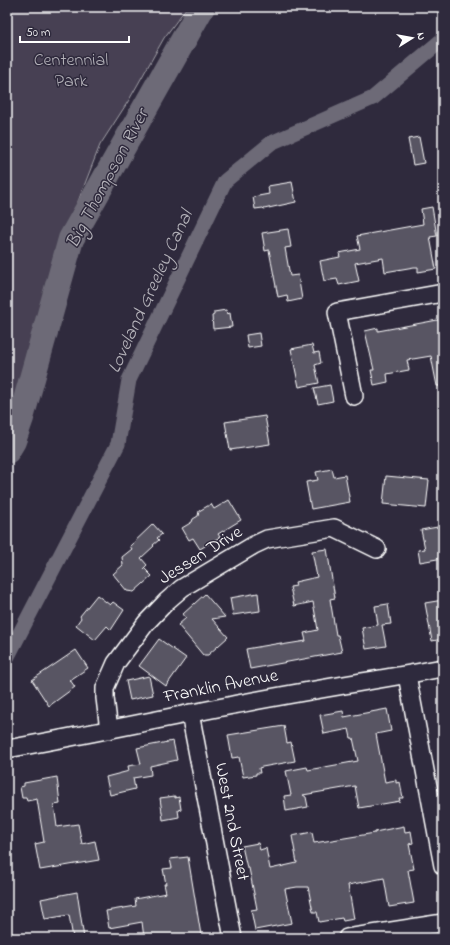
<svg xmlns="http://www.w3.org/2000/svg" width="450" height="945" font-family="'Indie Flower',sans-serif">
<rect width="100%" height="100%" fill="#2f2a3d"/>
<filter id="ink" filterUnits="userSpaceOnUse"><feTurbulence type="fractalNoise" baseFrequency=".025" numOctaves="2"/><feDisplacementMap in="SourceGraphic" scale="8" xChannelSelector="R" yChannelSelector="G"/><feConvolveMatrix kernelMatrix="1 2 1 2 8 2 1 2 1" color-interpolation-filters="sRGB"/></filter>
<g filter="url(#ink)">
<polygon fill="#464152" stroke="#a2a0a8" points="7,7 187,7 164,38 129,100 100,145 77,204 76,226 66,246 26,389 18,408 7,427"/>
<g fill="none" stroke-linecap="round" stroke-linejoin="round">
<polyline stroke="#6d6a77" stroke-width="15" points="7,658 118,444 129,380 225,181 271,143 373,98 443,39"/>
<polyline stroke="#6d6a77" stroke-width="26" points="7,451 13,441 21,418 71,239 202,7"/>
</g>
<g fill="#595564" stroke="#fff">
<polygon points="419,137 424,163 413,165 408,139"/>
<polygon points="292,182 296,202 264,209 263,208 255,209 253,197 269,194 268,186"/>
<polygon points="432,207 437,236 430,237 436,269 418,272 418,267 414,267 385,272 383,258 355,263 359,281 339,285 337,279 324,281 320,261 340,257 339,253 360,249 357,236 423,224 421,209"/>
<polygon points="288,229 291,247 285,248 290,276 298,275 302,299 288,302 287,295 278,297 269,250 265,251 262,233"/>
<polygon points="226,310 227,314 230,313 232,327 213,329 212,316 214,315 214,312"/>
<polygon points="443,319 443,386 437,386 431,356 407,360 409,370 387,374 388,382 374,385 371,370 374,370 365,331 378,328 378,331"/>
<polygon points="259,333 261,346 248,348 246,335"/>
<polygon points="312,345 314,353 319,352 321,363 315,365 319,383 299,387 291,349"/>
<polygon points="330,385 333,401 318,404 314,388"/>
<polygon points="265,416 270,444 230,450 225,422"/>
<polygon points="332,469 334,477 345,475 350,502 311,509 306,482 318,480 316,472"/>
<polygon points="386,476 429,480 426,508 383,504"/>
<polygon points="229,500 241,520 218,534 220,537 200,549 193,538 189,540 182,528 192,522 193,519 198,516 199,511 211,504 214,509"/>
<polygon points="153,524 162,534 157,538 159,540 153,545 154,546 141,558 147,565 144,568 152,576 134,592 127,591 113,574 123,565 122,557 132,549 130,546"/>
<polygon points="443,526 443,558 420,562 418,550 425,549 421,530"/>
<polygon points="327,549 335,598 330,599 336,635 338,635 342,652 250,669 246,649 281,643 281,645 306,641 304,633 318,630 313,602 294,606 290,587 296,586 295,582 317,577 312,551"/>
<polygon points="258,593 260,611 233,615 230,598"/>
<polygon points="205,594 225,617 212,619 228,637 208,655 203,655 178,625 186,618 183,614"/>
<polygon points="97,595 110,605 113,602 124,610 111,630 107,626 95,640 76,625 81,618 80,616"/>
<polygon points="443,600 443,639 432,641 425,603"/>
<polygon points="388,604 391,624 382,625 386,646 366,649 362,628 378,625 375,606"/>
<polygon points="159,639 186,658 166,686 139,666"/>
<polygon points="76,650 88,668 70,680 75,687 49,706 32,680"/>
<polygon points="149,676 153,695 130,700 126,681"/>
<polygon points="387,709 391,731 376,734 385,782 396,780 396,783 400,782 403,798 399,798 400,801 359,808 355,786 303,795 306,797 308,807 286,811 284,796 291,795 286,771 307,767 308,770 358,761 353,738 351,738 349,729 324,734 320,715 343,711 344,717"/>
<polygon points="284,726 287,743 291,742 295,761 262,767 259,768 260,773 256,773 256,775 243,777 239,757 232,758 228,735"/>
<polygon points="173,741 177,760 150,766 151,775 133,778 135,789 110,795 106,777 129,771 128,766 141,764 137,748"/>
<polygon points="57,777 60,804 54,805 57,827 78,824 82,844 95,841 99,860 40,870 35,844 44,842 37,799 27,801 26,798 22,798 20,787 24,786 24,783"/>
<polygon points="175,796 175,798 179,797 181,809 178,810 179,817 163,820 160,798"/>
<polygon points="404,826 405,832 411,831 413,843 409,844 414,869 408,870 414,903 389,907 384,878 348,885 354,919 343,921 342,918 319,922 317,912 313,912 308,887 297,887 285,889 292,923 255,930 251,910 257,909 249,868 247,868 242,846 258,843 260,850 266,848 270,869 297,863 292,836 312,832 314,843 375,833 375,832"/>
<polygon points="188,857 201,935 186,938 144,938 142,922 109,928 106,911 136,906 135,899 166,893 164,884 166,884 163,869 172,868 170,859"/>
<polygon points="77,892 84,938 73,938 69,915 45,919 41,899"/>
</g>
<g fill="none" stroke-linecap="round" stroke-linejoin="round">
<g stroke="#fff" stroke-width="20">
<g id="minor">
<polyline points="354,396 337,312 443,293"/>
<polyline points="407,675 443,866"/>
<polyline points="190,713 233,938"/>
<polyline points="109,730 105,698 105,688 116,663 146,623 167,601 182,588 254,545 267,539 334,528 377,549"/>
<path d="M7,749C81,736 154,720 228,706C299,692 371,681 443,668"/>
<polyline points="347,938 443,923"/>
</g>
</g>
<use href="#minor" stroke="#2f2a3d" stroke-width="17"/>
</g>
</g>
<g text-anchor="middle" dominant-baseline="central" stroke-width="3" stroke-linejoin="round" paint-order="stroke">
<g font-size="18" fill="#b5b3ba" stroke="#2f2a3d">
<text x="71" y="61">Centennial<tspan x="71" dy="21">Park</tspan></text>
</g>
<g font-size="18" fill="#fff" stroke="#2f2a3d">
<text transform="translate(201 556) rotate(-32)">Jessen Drive</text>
<text transform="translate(221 687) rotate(-11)">Franklin Avenue</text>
<text transform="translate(231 822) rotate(79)">West 2nd Street</text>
</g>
<g font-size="19" font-style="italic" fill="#b6b4bb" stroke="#2f2a3d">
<text transform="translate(108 179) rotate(-62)">Big Thompson River</text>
<text transform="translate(151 292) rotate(-65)">Loveland Greeley Canal</text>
</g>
</g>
<rect width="450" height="945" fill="none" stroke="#2f2a3d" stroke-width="24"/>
<rect x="12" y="12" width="426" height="921" fill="none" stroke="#fff" stroke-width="1.5" filter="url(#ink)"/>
<g transform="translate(412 38) rotate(79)" stroke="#2f2a3d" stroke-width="3" paint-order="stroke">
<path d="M0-3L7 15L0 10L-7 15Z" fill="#ffffff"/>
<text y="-6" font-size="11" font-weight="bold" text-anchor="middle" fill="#ffffff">N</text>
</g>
<path d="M20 36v6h109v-6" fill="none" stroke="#ffffff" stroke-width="2"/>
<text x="26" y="36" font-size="12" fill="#ffffff" stroke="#2f2a3d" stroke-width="3" paint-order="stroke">50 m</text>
</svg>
